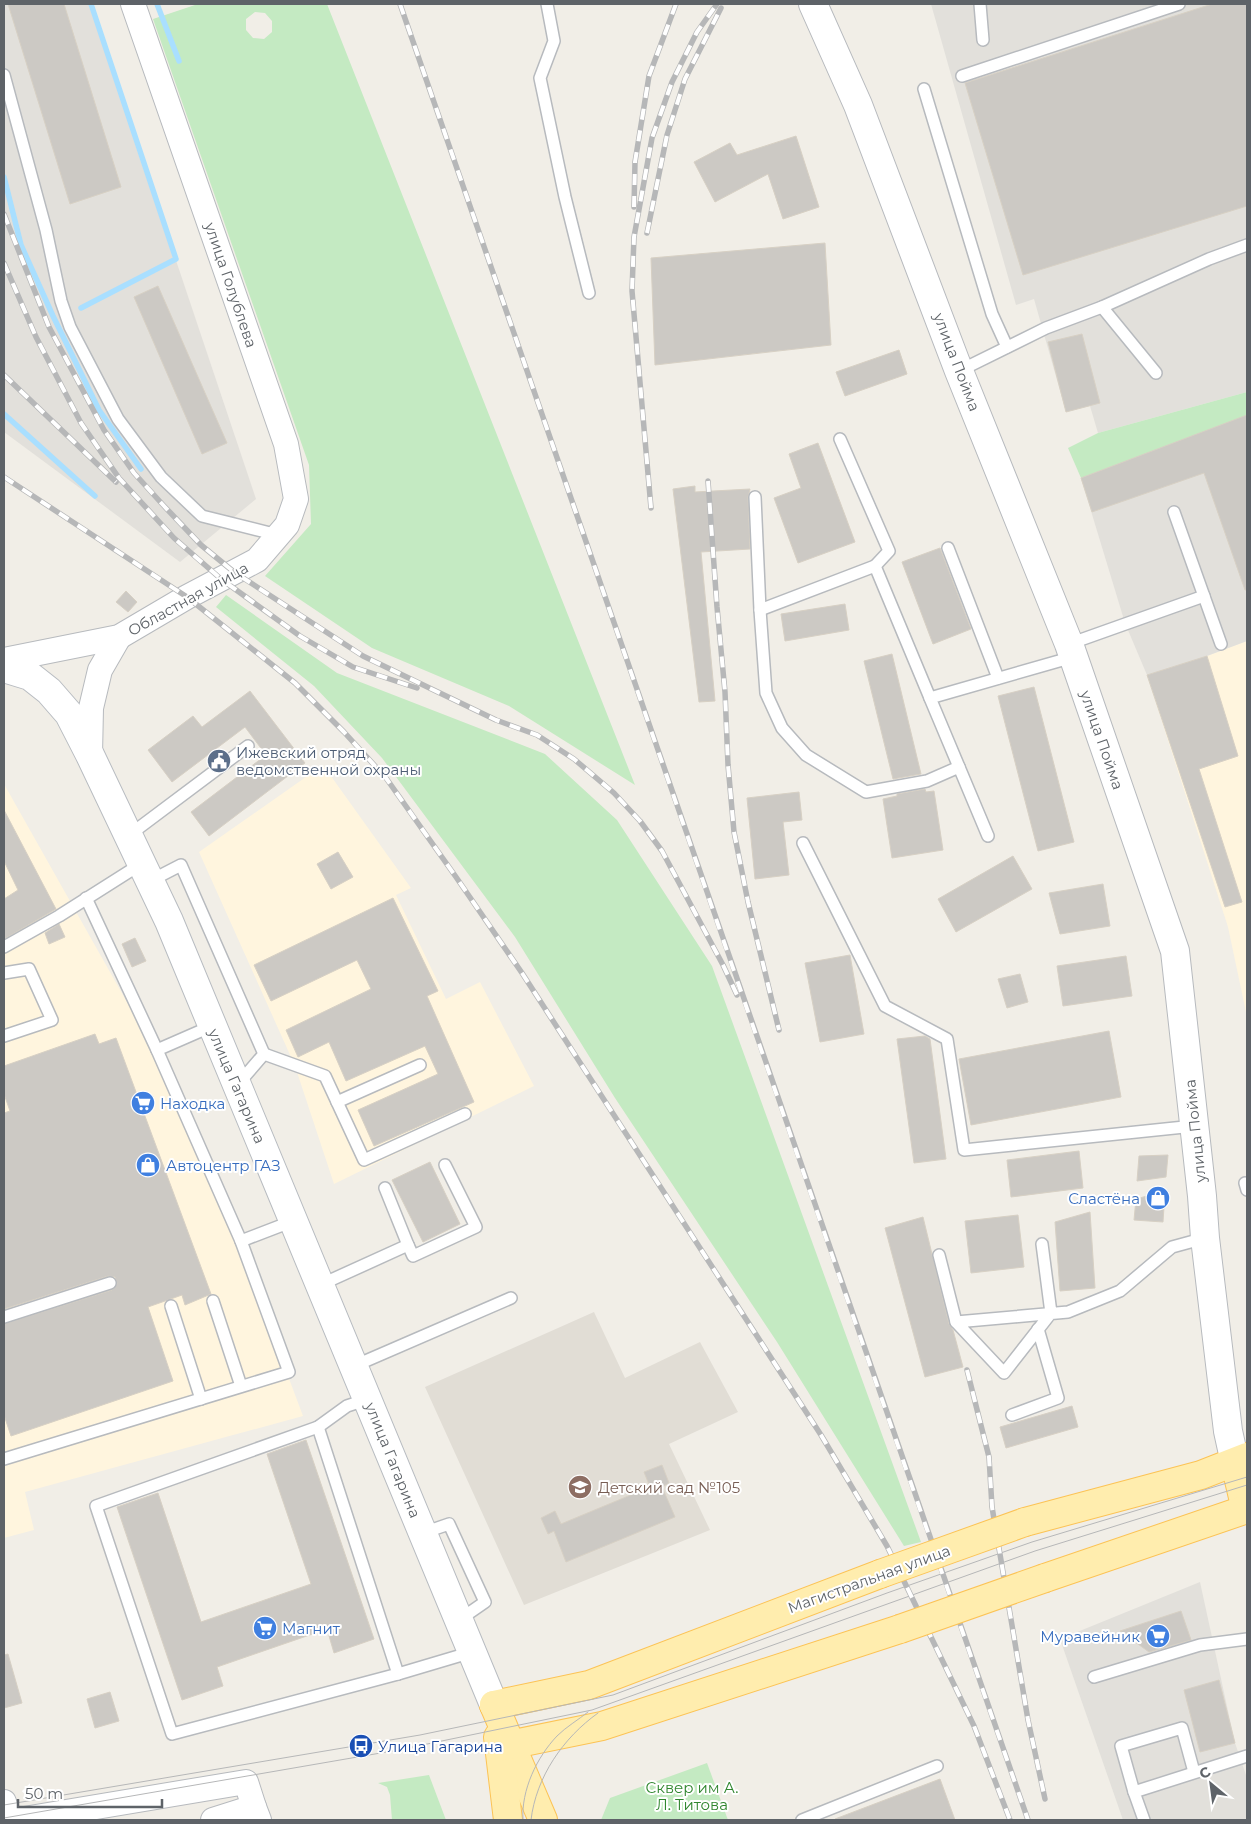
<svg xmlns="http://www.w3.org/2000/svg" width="1251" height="1824" font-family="Montserrat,sans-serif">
<rect width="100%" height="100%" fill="#f1eee7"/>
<g fill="#fff5de">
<polygon points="1247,641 1247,1017 1228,927 1147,675 1207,656"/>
<polygon points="323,765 411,888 396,895 446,999 480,982 534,1086 334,1184 295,1066 199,852"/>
<polygon points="4,784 190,1114 303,1416 25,1492 34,1530 4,1538"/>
</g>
<g fill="#e2e0db">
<polygon points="4,4 90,4 256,499 180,562 4,432"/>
<polygon points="931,4 1247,4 1247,392 1098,433 1090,406 1066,412 1034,299 1016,305"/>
<polygon points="1247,416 1247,641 1207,656 1147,675 1125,623 1081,478"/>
<polygon points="1200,1582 1235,1743 1247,1778 1247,1820 1123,1820 1060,1639"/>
</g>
<polygon fill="#e1ddd5" points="594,1312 625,1378 700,1342 738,1412 669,1444 710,1530 524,1605 425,1387"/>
<g fill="#c4eac2" fill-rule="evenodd">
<path d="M198,4H327L635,785L509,706L372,648L265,576L311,524L309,465L153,19ZM255,12L265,13L272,21V32L264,39L253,38L246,30V19Z"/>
<polygon points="1247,392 1247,416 1081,478 1068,448 1098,433"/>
<polygon points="226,595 337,673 545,754 617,820 712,966 921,1542 904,1546 777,1342 615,1098 515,937 382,758 314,686 216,607"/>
<polygon points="707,1763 728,1820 601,1820 610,1798"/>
<polygon points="429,1775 446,1820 392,1820 390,1795 387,1787 378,1783"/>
</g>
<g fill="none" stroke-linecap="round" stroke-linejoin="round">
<g stroke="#a9dfff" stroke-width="5.5">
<polyline points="157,4 179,61"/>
<polyline points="4,177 21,245 53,316 99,410 141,469"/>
<polyline points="81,308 176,259 91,4"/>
<polyline points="4,414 95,496"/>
</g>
</g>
<g fill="#ccc9c4" stroke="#d7d0c4">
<polygon points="8,4 64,4 121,187 70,204"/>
<polygon points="1212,4 1247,4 1247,206 1023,275 965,83"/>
<polygon points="796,136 819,207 783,219 768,174 715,202 694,162 730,143 737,155"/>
<polygon points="825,243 831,345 655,365 651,258"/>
<polygon points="158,286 227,443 202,454 134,297"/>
<polygon points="1082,334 1100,403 1066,412 1048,342"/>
<polygon points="899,350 907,374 845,396 836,372"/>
<polygon points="1247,415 1247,590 1245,590 1204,473 1092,512 1081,478"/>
<polygon points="818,443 855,542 798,563 774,498 801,488 789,454"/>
<polygon points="695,486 695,492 750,489 748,497 750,549 701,552 715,701 699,702 673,489"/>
<polygon points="940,548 971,629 933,644 902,562"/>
<polygon points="126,591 137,602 128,612 116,602"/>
<polygon points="845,604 849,630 785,641 781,614"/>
<polygon points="892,654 921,774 893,779 864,661"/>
<polygon points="1207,656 1238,756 1199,769 1242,902 1225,907 1147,675"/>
<polygon points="1034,687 1074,842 1038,851 998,696"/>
<polygon points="250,691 305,763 209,836 191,812 266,755 245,727 172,782 148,750 193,716 202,727"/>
<polygon points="925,789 926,792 934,791 943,850 892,858 883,799 897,796 897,794"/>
<polygon points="799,792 802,820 783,822 789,875 755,879 747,798"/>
<polygon points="4,810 56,909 4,939 4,899 18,890 4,861"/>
<polygon points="338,852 353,877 331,889 317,864"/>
<polygon points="1013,856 1032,889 956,932 938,899"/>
<polygon points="1103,884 1110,926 1060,934 1049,893"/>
<polygon points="393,898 438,991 427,996 474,1102 374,1146 358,1110 438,1074 425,1046 346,1081 329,1042 298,1057 286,1030 371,989 357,960 271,1001 254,965"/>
<polygon points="59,924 65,937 49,944 45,933"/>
<polygon points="135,938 146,961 132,967 122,944"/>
<polygon points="850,955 864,1034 820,1042 805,963"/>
<polygon points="1126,956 1132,996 1063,1006 1057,966"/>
<polygon points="1020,974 1028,1002 1007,1008 998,979"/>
<polygon points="1109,1031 1121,1097 971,1125 959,1059"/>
<polygon points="95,1034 99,1044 116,1038 211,1294 185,1305 182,1295 148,1307 173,1381 11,1436 4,1415 4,1324 112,1290 117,1284 115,1277 108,1276 4,1309 4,1113 10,1111 4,1094 4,1066"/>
<polygon points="925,1036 930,1039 946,1159 914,1163 897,1039"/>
<polygon points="1079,1151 1083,1188 1011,1197 1007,1160"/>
<polygon points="1168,1155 1166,1177 1137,1181 1139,1156"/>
<polygon points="430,1162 460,1224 423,1242 392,1180"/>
<polygon points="1165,1191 1163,1222 1134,1220 1136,1199"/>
<polygon points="1090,1212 1095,1288 1060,1291 1055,1222"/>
<polygon points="1018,1215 1024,1267 971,1273 965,1221"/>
<polygon points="923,1217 949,1324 953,1330 963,1367 925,1377 885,1228"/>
<polygon points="1072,1406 1078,1427 1006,1448 1000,1427"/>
<polygon points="306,1440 374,1639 334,1653 327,1629 217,1667 223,1686 182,1700 117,1507 158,1493 201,1622 311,1584 267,1454"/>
<polygon points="662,1465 669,1483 662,1487 675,1517 566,1562 554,1531 548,1534 541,1518 555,1511 561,1524 650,1487 644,1472"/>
<polygon points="1181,1611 1191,1640 1149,1652 1120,1631"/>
<polygon points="8,1654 22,1703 4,1708 4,1655"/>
<polygon points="1219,1680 1235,1743 1200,1752 1184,1690"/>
<polygon points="110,1692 119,1721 95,1728 87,1699"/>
<polygon points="940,1779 955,1820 835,1820 835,1819"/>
</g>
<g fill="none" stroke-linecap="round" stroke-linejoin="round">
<g stroke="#b7babe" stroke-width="14">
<g id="service">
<polyline points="547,4 554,41 540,78 565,197 589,293"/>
<polyline points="980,4 983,40"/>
<polyline points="4,75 46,230 61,301 70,327 118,419 161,477 202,516 278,535"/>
<polyline points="962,76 1179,4"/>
<polyline points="924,89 992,314 1007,347"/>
<polyline points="1102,307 1156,373"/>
<polyline points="959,371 1046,328 1102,307 1209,259 1247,245"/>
<polyline points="840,439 889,551 875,566"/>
<polyline points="755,497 760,610 875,566 930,698"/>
<polyline points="1174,512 1221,644"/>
<polyline points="948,548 998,678"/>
<polyline points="760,610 766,693 782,728 806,755 866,792 927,781 959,767"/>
<polyline points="1069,644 1204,596"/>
<polyline points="128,836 248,746"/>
<polyline points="988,836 930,698 1073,657"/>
<polyline points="803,843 885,1006 947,1039 964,1150 1194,1126"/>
<polyline points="150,881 181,865 264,1054 238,1084"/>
<polyline points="4,947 59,916 141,864"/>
<polyline points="4,973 29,969 52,1020 4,1036"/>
<polyline points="157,1050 212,1026"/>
<polyline points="264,1054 325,1076 364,1160 465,1114"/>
<polyline points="337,1102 420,1065"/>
<polyline points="1245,1183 1247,1190"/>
<polyline points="241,1241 293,1221"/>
<polyline points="1042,1244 1051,1313 1004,1373 956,1322 1068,1312 1120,1291 1172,1247 1205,1238"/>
<polyline points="408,1245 413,1256 476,1227 445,1165"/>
<polyline points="939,1255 956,1322"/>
<polyline points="320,1285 408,1245 385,1188"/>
<polyline points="213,1301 241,1386"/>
<polyline points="171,1306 201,1399"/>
<polyline points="4,1317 110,1283"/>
<polyline points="354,1366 511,1298"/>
<polyline points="368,1399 347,1406 318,1427 96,1506 172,1734 398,1674 472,1652"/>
<polyline points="1012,1415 1058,1398 1038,1329"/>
<polyline points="318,1427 398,1674"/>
<polyline points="4,1459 289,1372 241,1241 157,1050 86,898"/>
<polyline points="423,1533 449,1524 485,1602 459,1620"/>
<polyline points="1094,1677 1200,1645 1247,1639"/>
<polyline points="1134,1792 1121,1746 1182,1728 1194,1772"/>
<polyline points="802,1820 937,1766"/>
<polyline points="1144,1820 1134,1792 1247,1756"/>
</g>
</g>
<g stroke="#b7babe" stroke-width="26">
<g id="minor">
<polyline points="4,660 119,637 187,597 257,560 287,525 296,499 286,444 133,4"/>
<polyline points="90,755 91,708 100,670 119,637"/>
<polyline points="4,1802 10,1820"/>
<polyline points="18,1820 246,1782 254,1807"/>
<polyline points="213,1820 254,1807 259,1820"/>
</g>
</g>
<g stroke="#b7babe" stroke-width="30">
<polyline id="tertiary" points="813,4 858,105 959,371 1069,644 1175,951 1202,1196 1205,1238 1228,1431 1235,1463"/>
</g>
<g stroke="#b8bcc1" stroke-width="30">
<polyline id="secondary" points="4,668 30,676 49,691 69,714 90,755 169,921 494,1705"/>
</g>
<g stroke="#fcc355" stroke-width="30">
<g id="primary">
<polyline points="1235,1463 1246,1510"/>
<polyline points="1025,1522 1201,1475 1247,1457"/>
<polyline points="1045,1578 1247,1509"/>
<polyline points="494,1705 589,1685 880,1574"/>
<polyline points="494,1705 543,1820"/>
<polyline points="498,1737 508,1820"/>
<polyline points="499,1747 602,1726 900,1629"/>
</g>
</g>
<use href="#service" stroke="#fff" stroke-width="11"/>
<use href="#minor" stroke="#fff" stroke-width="24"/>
<use href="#tertiary" stroke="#fff" stroke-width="28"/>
<use href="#secondary" stroke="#fff" stroke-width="28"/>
<use href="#primary" stroke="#ffedae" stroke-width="28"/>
<g stroke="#b6b7b8" stroke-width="1">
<polyline points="4,1805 420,1735 613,1695 887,1593 1032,1542 1247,1477"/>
<polyline points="4,1818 398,1750 592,1710 1035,1551 1247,1485"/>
<path d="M523,1820C521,1790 537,1757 557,1736C566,1727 578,1720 588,1712"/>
<path d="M531,1820C536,1777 563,1738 598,1713"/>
</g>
<g stroke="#b6b7b8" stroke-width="5.5">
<g id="rail">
<path d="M400,4C610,609 817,1215 1028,1820"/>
<polyline points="634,207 635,162 649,76 676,4"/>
<polyline points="4,214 49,327 104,430 134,473 164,506 201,545 234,572 363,656 496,720 537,735 574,759 614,793 640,821 662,851 723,965 737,995"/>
<polyline points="647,233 667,135 685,79 721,8"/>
<polyline points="4,263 36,337 81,423 119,478 174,538 221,579 300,636 353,667 417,688"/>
<polyline points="4,375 116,482"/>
<polyline points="4,477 187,597 295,683 344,732 386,778 456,877 522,973 821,1435 887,1546 974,1726 1010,1820"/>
<polyline points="708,481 717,607 725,692 728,765 734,832 748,902 779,1030"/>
<polyline points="651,508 632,291 634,237 652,138 672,82 697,32 717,4"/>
<polyline points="967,1370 989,1457 992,1507 1028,1720 1045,1799"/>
</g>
</g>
<use href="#rail" stroke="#fff" stroke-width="4" stroke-dasharray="11" stroke-linecap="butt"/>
<g stroke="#fcc355" stroke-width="30" stroke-linecap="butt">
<g id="primary-bridge">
<polyline points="880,1574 1025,1522"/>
<polyline points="900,1629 1045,1578"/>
</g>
</g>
<use href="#primary-bridge" stroke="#ffedae" stroke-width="28"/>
</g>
<defs>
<g id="civic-disc" transform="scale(1.25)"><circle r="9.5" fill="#5c6f8a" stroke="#fff"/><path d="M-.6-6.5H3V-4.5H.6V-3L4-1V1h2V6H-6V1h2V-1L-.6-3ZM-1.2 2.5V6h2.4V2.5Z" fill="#fff"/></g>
<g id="supermarket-disc" transform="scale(1.25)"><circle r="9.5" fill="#3f7fe0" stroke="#fff"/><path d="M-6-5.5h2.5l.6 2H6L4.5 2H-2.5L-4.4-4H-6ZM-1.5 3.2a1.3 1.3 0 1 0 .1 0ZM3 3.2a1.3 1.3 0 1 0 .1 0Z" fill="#fff"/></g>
<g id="shop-disc" transform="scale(1.25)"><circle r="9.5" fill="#3f7fe0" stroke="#fff"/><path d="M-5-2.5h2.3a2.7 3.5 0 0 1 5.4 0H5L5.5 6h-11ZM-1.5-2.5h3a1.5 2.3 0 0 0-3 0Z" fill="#fff"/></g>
<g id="school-disc" transform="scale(1.25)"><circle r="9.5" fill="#8d6e63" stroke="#fff"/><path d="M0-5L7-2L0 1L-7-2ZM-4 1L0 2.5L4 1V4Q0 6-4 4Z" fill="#fff"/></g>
<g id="bus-disc" transform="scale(1.25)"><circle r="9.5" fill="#1a4fb4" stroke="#fff"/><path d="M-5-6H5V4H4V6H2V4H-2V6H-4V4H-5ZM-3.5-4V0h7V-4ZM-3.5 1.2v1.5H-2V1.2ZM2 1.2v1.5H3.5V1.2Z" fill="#fff"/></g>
</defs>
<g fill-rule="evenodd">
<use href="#civic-disc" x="219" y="761"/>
<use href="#supermarket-disc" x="143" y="1103"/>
<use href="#shop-disc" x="148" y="1165"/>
<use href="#shop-disc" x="1158" y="1198"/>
<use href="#school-disc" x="580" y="1487"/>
<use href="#supermarket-disc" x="265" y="1628"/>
<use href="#supermarket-disc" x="1158" y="1636"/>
<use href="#bus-disc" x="361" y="1746"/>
</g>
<g text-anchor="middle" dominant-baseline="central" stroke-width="4" stroke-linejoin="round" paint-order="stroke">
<g font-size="15" fill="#5e6368" stroke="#fff">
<text transform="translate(231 285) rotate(71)">улица Голублева</text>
<text transform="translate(957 362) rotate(69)">улица Пойма</text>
<text transform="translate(188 599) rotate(-29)">Областная улица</text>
<text transform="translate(1102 740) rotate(71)">улица Пойма</text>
<text transform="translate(237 1086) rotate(67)">улица Гагарина</text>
<text transform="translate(1195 1131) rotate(-96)">улица Пойма</text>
<text transform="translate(393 1460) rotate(68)">улица Гагарина</text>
<text transform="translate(869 1579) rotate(-20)">Магистральная улица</text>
</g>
<g font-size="15" fill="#4e5e75" stroke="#fff" text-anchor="start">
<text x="236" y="752">Ижевский отряд<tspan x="236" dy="17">ведомственной охраны</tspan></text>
</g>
<g font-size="15" fill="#366cbe" stroke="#fff" text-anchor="start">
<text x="160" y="1103">Находка</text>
<text x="166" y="1165">Автоцентр ГАЗ</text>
<text x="1140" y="1198" text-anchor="end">Сластёна</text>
<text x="282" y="1628">Магнит</text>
<text x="1140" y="1636" text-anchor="end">Муравейник</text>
</g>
<g font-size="15" fill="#785e54" stroke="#fff" text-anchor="start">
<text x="598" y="1487">Детский сад №105</text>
</g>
<g font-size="15" fill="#164399" stroke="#fff" text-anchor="start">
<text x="378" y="1746">Улица Гагарина</text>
</g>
<g font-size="15" fill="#30862f" stroke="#fff">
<text x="692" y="1787">Сквер им А.<tspan x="692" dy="17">Л. Титова</tspan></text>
</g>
</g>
<rect width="1251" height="1824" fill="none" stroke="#5e6368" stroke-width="10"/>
<g transform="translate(1211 1784) rotate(331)" stroke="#ffffff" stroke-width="4" paint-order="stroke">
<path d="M0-4L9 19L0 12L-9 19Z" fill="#5e6368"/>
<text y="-8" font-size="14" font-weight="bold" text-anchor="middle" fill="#5e6368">С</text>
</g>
<path d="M18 1799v8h144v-8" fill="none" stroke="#5e6368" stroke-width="2.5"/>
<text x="25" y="1799" font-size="15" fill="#5e6368" stroke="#ffffff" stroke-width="4" paint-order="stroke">50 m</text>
</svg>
